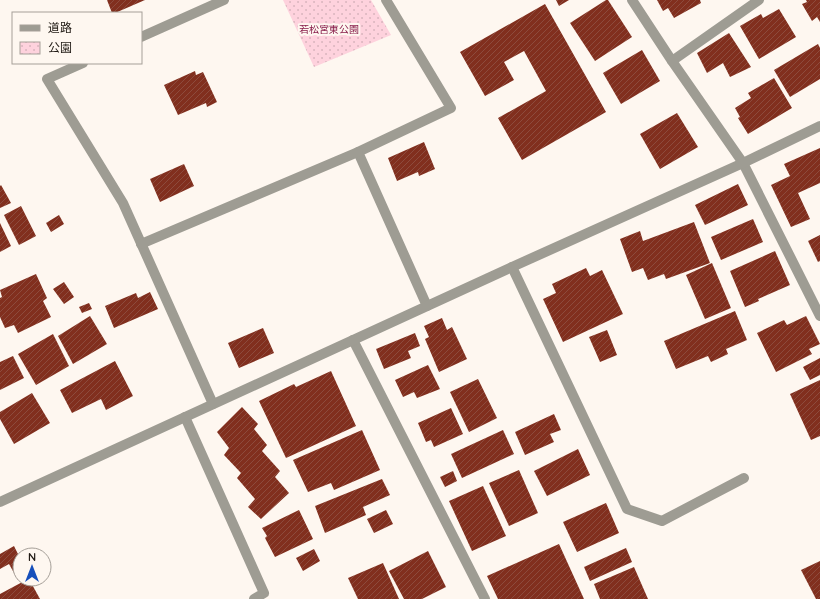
<svg xmlns="http://www.w3.org/2000/svg" width="820" height="599" font-family="Quicksand,'Noto Sans JP',sans-serif">
<defs>
<pattern id="park-dots" width="8" height="8" patternUnits="userSpaceOnUse"><rect width="8" height="8" fill="#fed2dd"/><path d="M2 2h.1M6 6h.1" fill="none" stroke="#d9b4bd" stroke-width="1.8" stroke-linecap="round"/></pattern>
<pattern id="building-hatch" width="6" height="6" patternUnits="userSpaceOnUse"><rect width="6" height="6" fill="#812f1e"/><path d="M-1 1l2-2M0 6l6-6M5 7l2-2" fill="none" stroke="#8d4b3d"/></pattern>
</defs>
<rect width="100%" height="100%" fill="#fef7f0"/>
<path fill="url(#park-dots)" d="M283,0H371L391,35L314,67Z"/>
<g fill="url(#building-hatch)">
<path d="M107,0H145L115,13H112Z"/>
<path d="M556,0H569L559,6Z"/>
<path d="M606,0H608L632,37L595,61L570,23Z"/>
<path d="M657,0H700L701,3L674,18L668,8L663,11Z"/>
<path d="M806,0H820V22L817,17L812,21L802,4L807,2Z"/>
<path d="M545,4L606,112L522,160L498,118L546,91L524,51L504,62L514,80L485,96L460,52Z"/>
<path d="M779,9L796,37L759,59L740,26L761,14L763,18Z"/>
<path d="M729,33L751,67L730,77L723,63L707,73L697,53Z"/>
<path d="M818,44L820,48V79L790,97L774,70Z"/>
<path d="M642,50L660,81L621,104L603,73Z"/>
<path d="M195,71L196,75L203,72L217,102L207,107L206,103L178,115L164,85Z"/>
<path d="M774,78L792,108L748,134L738,118L740,117L735,108L751,98L748,93Z"/>
<path d="M677,113L698,147L660,169L640,134Z"/>
<path d="M424,142L435,169L419,176L418,172L397,181L388,158Z"/>
<path d="M820,148V183L798,193L810,219L791,227L771,185L790,176L784,164Z"/>
<path d="M184,164L194,186L160,202L150,179Z"/>
<path d="M738,184L748,205L705,225L695,205Z"/>
<path d="M1,185L11,203L0,208V186Z"/>
<path d="M21,206L36,236L19,245L4,215Z"/>
<path d="M59,215L64,224L51,232L46,223Z"/>
<path d="M753,219L763,242L721,260L711,237Z"/>
<path d="M694,222L710,263L666,279L664,274L648,280L643,268L632,272L620,239L640,231L643,241Z"/>
<path d="M0,223L11,246L0,252Z"/>
<path d="M820,235V261L818,262L808,241Z"/>
<path d="M775,251L790,285L758,299L759,301L745,307L730,271Z"/>
<path d="M712,263L731,308L705,319L686,275Z"/>
<path d="M586,268L590,276L602,270L623,314L563,342L543,299L556,293L552,284Z"/>
<path d="M36,274L47,298L43,301L51,317L18,333L14,325L5,328L0,317V298L2,297L0,290Z"/>
<path d="M64,282L74,297L64,304L53,289Z"/>
<path d="M150,292L158,309L114,328L105,306L136,293L138,298Z"/>
<path d="M89,303L92,309L82,313L79,307Z"/>
<path d="M735,311L747,340L726,349L728,354L711,362L708,356L676,369L664,341Z"/>
<path d="M90,316L107,344L73,364L58,336Z"/>
<path d="M806,316L820,344L809,349L812,354L776,372L757,333L784,320L787,325Z"/>
<path d="M442,318L447,330L452,327L467,359L439,372L425,339L429,337L424,326Z"/>
<path d="M263,328L274,353L239,368L228,343Z"/>
<path d="M607,330L617,355L600,362L589,337Z"/>
<path d="M415,333L420,346L408,351L411,358L384,369L376,349Z"/>
<path d="M53,334L69,366L36,385L18,354Z"/>
<path d="M13,356L24,378L0,390V362Z"/>
<path d="M820,358V375L810,380L803,367Z"/>
<path d="M115,361L133,396L106,410L101,399L72,413L60,390Z"/>
<path d="M428,365L440,389L417,398L414,392L403,397L395,380Z"/>
<path d="M331,371L356,426L286,458L259,401L294,384L296,387Z"/>
<path d="M478,379L497,418L469,432L450,392Z"/>
<path d="M820,380V436L811,440L790,394Z"/>
<path d="M32,393L50,423L14,444L0,419V412Z"/>
<path d="M242,407L258,424L254,429L267,445L262,451L280,471L275,477L289,493L261,519L248,507L255,499L237,478L241,473L224,455L229,448L217,432Z"/>
<path d="M451,408L463,434L434,447L431,440L426,442L418,423Z"/>
<path d="M554,414L561,430L550,434L554,442L525,455L515,432Z"/>
<path d="M362,430L380,470L334,490L331,483L308,492L293,460Z"/>
<path d="M503,430L514,454L462,478L451,454Z"/>
<path d="M578,449L590,475L547,496L534,471Z"/>
<path d="M519,470L538,513L509,526L489,483Z"/>
<path d="M453,471L457,481L445,487L440,477Z"/>
<path d="M382,479L390,495L363,507L366,515L325,533L315,506Z"/>
<path d="M483,486L506,536L472,551L449,501Z"/>
<path d="M606,503L619,533L577,552L563,522Z"/>
<path d="M299,510L313,539L275,557L265,538L267,536L262,528Z"/>
<path d="M386,510L393,524L374,533L367,519Z"/>
<path d="M559,544L584,599H498L487,576Z"/>
<path d="M14,546L20,558V579L18,580L9,564L0,569V554Z"/>
<path d="M626,548L632,562L590,581L584,567Z"/>
<path d="M314,549L320,561L303,571L296,558Z"/>
<path d="M428,551L446,587L422,599H404L389,571Z"/>
<path d="M820,561V599H816L801,570Z"/>
<path d="M383,563L399,599H358L348,578Z"/>
<path d="M634,567L648,599H600L594,584Z"/>
<path d="M28,579H29L40,599H0V594Z"/>
</g>
<g fill="none" stroke-linecap="round" stroke-linejoin="round">
<g stroke="#9e9c93" stroke-width="10">
<path d="M386,0L451,108L358,152L427,306"/>
<path d="M632,0L672,61L743,163L820,316"/>
<path d="M141,37L224,0"/>
<path d="M672,61L759,0"/>
<path d="M83,63L47,79L123,203L213,404"/>
<path d="M141,244L358,152"/>
<path d="M512,267L627,509L662,521L744,478"/>
<path d="M353,340L485,599"/>
<path d="M185,417L264,593L254,599"/>
<path d="M0,502L512,267L743,163L820,126"/>
</g>
</g>
<g text-anchor="middle" stroke-width="4" stroke-linejoin="round" paint-order="stroke">
<g font-size="10" fill="#881c4a" stroke="#fef7f0">
<text x="329" y="33">若松宮東公園</text>
</g>
</g>
<rect x="12" y="12" width="130" height="52" fill="#fef7f0" stroke="#a59f98"/>
<rect x="20" y="25" width="20" height="6" fill="#9e9c93" stroke="#a59f98"/>
<text x="48" y="32" font-size="12" fill="#201a14">道路</text>
<rect x="20" y="42" width="20" height="12" fill="url(#park-dots)" stroke="#a59f98"/>
<text x="48" y="52" font-size="12" fill="#201a14">公園</text>
<g transform="translate(32 567)"><circle r="19" fill="#fef7f0" stroke="#a59f98"/>
<path d="M0-3L7 15L0 10L-7 15Z" fill="#164fbb"/>
<text y="-6" font-size="11" font-weight="bold" text-anchor="middle" fill="#201a14">N</text>
</g>
</svg>
